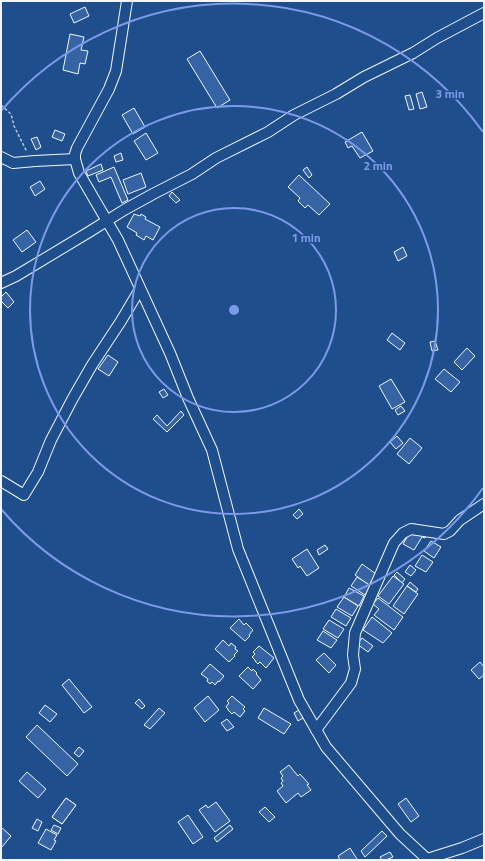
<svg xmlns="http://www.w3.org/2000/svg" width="485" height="861" font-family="'Titillium Web',sans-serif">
<rect width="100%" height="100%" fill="#1f4e8c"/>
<g fill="#3563a3" stroke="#f2f6ff">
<path d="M85,7L89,16L74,23L70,14Z"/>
<path d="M70,34L84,37L81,50L88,51L85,64L80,63L78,74L63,70Z"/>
<path d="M200,51L230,100L217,108L187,59Z"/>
<path d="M422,92L427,107L420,109L416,94Z"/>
<path d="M410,95L414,109L409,110L405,96Z"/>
<path d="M134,108L145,127L133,134L122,115Z"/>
<path d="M55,130L65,134L62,141L52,137Z"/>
<path d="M362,132L373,151L360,158L352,146L348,148L345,142Z"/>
<path d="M146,133L158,153L146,160L134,141Z"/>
<path d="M37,137L41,147L36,150L31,139Z"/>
<path d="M121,153L123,160L116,162L114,156Z"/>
<path d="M101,164L103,170L88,176L86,171Z"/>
<path d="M114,167L128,200L122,203L111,177L99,182L96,175Z"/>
<path d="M307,167L312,175L309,178L303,170Z"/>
<path d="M141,173L146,187L128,194L123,180Z"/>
<path d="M299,175L330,204L319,215L308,205L305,208L298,201L300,198L288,187Z"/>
<path d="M40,181L45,189L35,196L30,187Z"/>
<path d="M172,192L180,200L176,203L169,196Z"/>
<path d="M134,214L140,216L141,214L146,217L145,219L160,227L153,240L146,236L144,240L136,235L137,233L127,227Z"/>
<path d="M27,230L36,242L22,252L13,240Z"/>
<path d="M403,247L407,256L398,261L394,252Z"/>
<path d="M6,292L14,302L8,308L1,301V297Z"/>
<path d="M392,333L405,343L400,350L387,340Z"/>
<path d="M435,341L438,350L432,351L430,342Z"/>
<path d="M467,348L475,356L462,370L454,362Z"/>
<path d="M108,355L118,362L109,376L98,369Z"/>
<path d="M444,369L460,382L451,392L435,379Z"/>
<path d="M391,379L405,402L392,409L379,386Z"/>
<path d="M164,389L168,395L163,398L159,392Z"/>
<path d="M401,406L405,411L398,415L395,410Z"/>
<path d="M181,411L184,415L167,432L153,419L157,415L167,426Z"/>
<path d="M397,436L403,443L396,449L390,442Z"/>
<path d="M410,438L422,448L409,464L397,454Z"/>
<path d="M299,509L303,514L297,519L293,515Z"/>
<path d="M415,524L428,532L425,538L422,537L414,550L403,544Z"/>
<path d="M431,541L441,547L434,558L424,551Z"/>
<path d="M325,545L328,549L319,555L317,550Z"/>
<path d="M307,549L319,568L307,576L300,566L298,568L292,559Z"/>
<path d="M422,555L433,562L426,572L415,566Z"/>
<path d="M362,564L376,574L369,585L355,575Z"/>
<path d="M410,565L416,570L411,576L405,572Z"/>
<path d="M397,572L405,579L402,583L394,575Z"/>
<path d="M393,576L404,584L389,604L378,596Z"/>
<path d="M357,577L371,586L365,595L351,586Z"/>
<path d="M410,582L418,589L416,592L407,586Z"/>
<path d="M407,586L418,594L404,614L393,606Z"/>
<path d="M349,588L364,596L359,606L344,597Z"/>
<path d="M344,597L358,606L352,616L337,607Z"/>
<path d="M378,598L403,617L394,630L374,615L379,609L373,604Z"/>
<path d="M336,609L351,618L346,626L331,617Z"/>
<path d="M372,617L392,633L383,643L363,630Z"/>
<path d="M239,619L244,625L246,623L253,630L249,635L250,636L245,641L230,628Z"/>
<path d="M329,620L344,629L338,638L323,629Z"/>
<path d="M323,631L337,640L331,648L317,640Z"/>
<path d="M362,638L373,646L368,652L357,644Z"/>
<path d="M223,640L229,646L231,643L236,647L235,649L238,651L234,655L235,656L229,662L215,649Z"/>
<path d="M259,646L274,658L266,668L260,662L258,664L255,661V660L252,657L255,654L253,652Z"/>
<path d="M324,653L336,665L329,673L316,660Z"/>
<path d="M480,662L484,667V675L479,679L471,670Z"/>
<path d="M210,664L224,676L219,682L218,681L215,685L212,682L210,684L207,681L208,679L201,674Z"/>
<path d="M248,667L252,671L253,669L257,673L256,674L261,680L253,689L239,676Z"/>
<path d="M69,679L92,707L84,713L62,685Z"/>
<path d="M208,696L219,710L205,722L194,708Z"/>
<path d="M232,696L245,707L243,709L245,711L240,717L234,712L232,714L228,710V709L226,707L229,703L227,701Z"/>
<path d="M139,699L145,706L142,709L135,703Z"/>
<path d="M45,705L57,714L50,722L39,713Z"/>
<path d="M159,708L165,713L150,729L144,725Z"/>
<path d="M264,708L291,724L284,734L258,718Z"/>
<path d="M299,710L303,718L298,721L294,713Z"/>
<path d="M227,719L234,727L227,731L221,723Z"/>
<path d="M37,725L78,764L67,776L26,737Z"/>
<path d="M79,747L84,751L79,757L74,753Z"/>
<path d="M289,765L298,776L300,774L309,784L307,785L311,790L301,797L298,793L286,803L277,791L283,786L281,783L283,781L281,778L283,776L280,772Z"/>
<path d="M27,772L46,789L38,798L19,781Z"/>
<path d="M66,798L76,805L62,824L52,817Z"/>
<path d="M66,798L76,805L62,824L52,817Z"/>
<path d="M406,798L419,816L411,822L398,804Z"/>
<path d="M216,802L230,821L215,832L199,810L206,805L208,808Z"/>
<path d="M265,807L275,817L269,822L259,812Z"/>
<path d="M188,815L203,837L193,844L178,822Z"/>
<path d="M37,819L42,822L38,831L32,828Z"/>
<path d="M54,825L61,828L58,834L51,830Z"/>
<path d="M230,825L233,829L217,842L214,838Z"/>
<path d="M1,827L11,836L2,847L1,846Z"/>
<path d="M46,829L57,835L54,840L56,841L51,850L38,843Z"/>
<path d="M382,831L387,836L365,857L361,851Z"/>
<path d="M350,848L357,859L356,860H340L338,856Z"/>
<path d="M390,852L393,857L386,860H382L380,857Z"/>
</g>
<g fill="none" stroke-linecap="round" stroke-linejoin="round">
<g stroke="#f2f6ff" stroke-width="12">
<g id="minor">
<path d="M127,1L116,71L109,89L77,148L75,154V159L79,173L118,240L170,353L188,398L212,450L238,549L299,700L326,747L400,834L427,859"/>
<path d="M1,157L13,163L35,161L75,159"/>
<path d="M1,283L16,276L89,232L124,210L153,194L192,174L216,158L268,132L294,115L336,94L364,77L413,53L437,38L484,13"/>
<path d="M1,481L24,495L38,472L51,440L73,398L92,365L121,321L140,289"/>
<path d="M316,730L351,683L355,669L353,655L355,633L394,543L403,533L411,529L444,534L450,531L460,520L484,504"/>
<path d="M424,860L462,848L484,839"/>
</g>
</g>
<path stroke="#b3c4dc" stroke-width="1.5" stroke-dasharray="3 2" stroke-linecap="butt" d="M1,105L11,114L14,126L27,152"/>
<use href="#minor" stroke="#1f4e8c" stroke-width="10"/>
</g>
<g fill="none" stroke="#7d9aea" stroke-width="2">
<circle cx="234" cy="310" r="102"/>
<circle cx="234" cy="310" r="204"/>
<path d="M483 488A306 306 0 0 1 1 509M1 111A306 306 0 0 1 483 132"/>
</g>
<circle cx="234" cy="310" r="6" fill="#7d9aea" stroke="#1f4e8c" stroke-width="2"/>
<g font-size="12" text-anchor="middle" font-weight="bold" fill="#7d9aea" stroke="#1f4e8c" stroke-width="3" stroke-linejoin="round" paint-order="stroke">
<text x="450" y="98">3 min</text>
<text x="378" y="170">2 min</text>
<text x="306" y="242">1 min</text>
</g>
<rect width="485" height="861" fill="none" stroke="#f2f6ff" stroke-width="4"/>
</svg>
